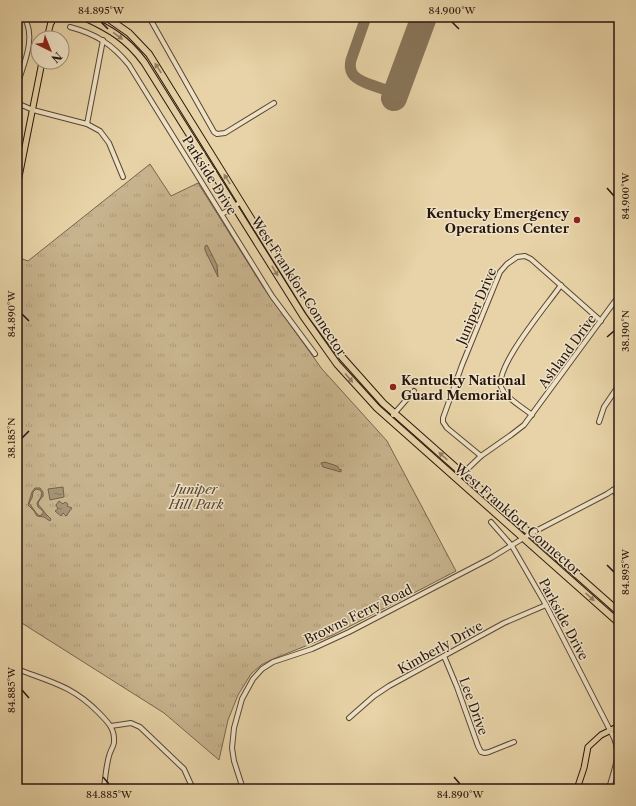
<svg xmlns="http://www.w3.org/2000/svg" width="636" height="806" font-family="'Libre Caslon Text',serif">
<defs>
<pattern id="park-tufts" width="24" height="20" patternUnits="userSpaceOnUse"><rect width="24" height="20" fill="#c7b38d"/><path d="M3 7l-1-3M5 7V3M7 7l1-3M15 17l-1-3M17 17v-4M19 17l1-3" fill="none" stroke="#ab9978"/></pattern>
<pattern id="water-ripples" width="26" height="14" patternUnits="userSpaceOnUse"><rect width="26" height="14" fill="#a69373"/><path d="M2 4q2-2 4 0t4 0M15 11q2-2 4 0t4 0" fill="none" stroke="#87775d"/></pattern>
</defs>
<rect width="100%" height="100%" fill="#e7d3a7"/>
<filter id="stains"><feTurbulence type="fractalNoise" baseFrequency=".005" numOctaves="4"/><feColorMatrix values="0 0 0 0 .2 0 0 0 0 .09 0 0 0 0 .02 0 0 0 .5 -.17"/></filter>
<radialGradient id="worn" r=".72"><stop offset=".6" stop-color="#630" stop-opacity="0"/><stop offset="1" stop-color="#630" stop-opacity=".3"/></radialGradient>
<path fill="url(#park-tufts)" stroke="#78654e" d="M150,164L171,196L198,183L263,287L322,369L387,441L456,571L333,635L273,659L261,665L251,674L238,695L228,720L219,760L164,713L17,620V257L28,261Z"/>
<g fill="url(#water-ripples)" stroke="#74614b" fill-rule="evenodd">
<path d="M207,245L217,265L218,277L205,250V246Z"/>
<path d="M325,462L337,466L340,470L341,469V472L323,467L321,463Z"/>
<path d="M63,487L64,497L50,500L48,489Z"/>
<path d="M35,488H40L43,492V496L39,501L38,504L46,514L51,519L50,521L44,517L37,516L34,511L28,505L32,492ZM36,489L40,490L42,493L41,497L37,503L38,507L43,511V514L40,516L37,514L29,503L32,498L33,492Z"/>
<path d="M59,501L63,504L65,502L68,504L67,506L72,508L66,516L63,513L61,516L55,511L58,509L56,505Z"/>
</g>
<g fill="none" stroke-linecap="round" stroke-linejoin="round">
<path stroke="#88755a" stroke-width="11" d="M366,17L351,60C350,64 350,69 352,73C357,83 385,89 396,93"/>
<path stroke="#88755a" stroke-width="26" d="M394,98L424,17"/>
<g stroke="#584634" stroke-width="6">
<g id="minor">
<path d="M149,17L214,132L217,134L225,133L274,103"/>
<path d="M70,27C96,34 112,44 129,65L272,296L315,354"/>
<path d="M17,86C23,65 37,38 24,17"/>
<path d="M17,103L33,110L87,124L100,131L109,143L123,177"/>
<path d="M87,124L103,40"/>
<path d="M222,214L241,202"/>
<path d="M393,415L414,391"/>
<path d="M532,415C524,408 507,399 502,389C491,370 549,303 561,285"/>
<path d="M599,422L604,407L619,385"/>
<path d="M481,456L447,428L443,422V418L462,365L500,272L507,264L517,257L525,256L531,259L601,321"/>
<path d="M457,479L481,456L511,435L524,425L615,301"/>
<path d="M613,490L619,497"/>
<path d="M491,522L512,546L546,605L614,738C622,756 613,771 609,789"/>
<path d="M444,656L457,687L478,746L481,752L485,753L489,752L514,742"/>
<path d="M17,669C51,682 73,686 99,713C108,722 115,729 114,742C114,746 110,751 109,756C106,767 105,778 104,789"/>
<path d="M349,718L374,696L389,686L504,623L546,605"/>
<path d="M111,726L131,723L140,727L184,769L193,789"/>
<path d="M243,789L234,761L232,748L234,728L242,699L253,679L262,669L273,662L312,649L349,632L491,558L530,534L607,494L619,486"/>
</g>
</g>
<g stroke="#28170e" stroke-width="7">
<g id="major">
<path d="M47,38L52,18"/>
<path d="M17,187L42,62"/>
<path d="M577,789L584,768L588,747L601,735L619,726"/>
</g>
</g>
<g stroke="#28170e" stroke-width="8">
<g id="highway">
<path d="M49,17L51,22"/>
<path d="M84,17C110,29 127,39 144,62L303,316L337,364L377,408L619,623"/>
<path d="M106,17L129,33L149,54L309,312L342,357L383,403L619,612"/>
</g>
</g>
<use href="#minor" stroke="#efe2c6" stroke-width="4"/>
<use href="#major" stroke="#e7d3a7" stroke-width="5"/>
<use href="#highway" stroke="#e7d3a7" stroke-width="6"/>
</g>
<defs><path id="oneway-solid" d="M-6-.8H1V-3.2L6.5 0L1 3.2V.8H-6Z"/></defs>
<g fill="#917e62">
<use href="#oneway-solid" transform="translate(118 36) rotate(36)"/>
<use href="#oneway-solid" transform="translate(158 68) rotate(-123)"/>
<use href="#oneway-solid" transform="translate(227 179) rotate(-122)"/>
<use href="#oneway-solid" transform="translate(275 271) rotate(58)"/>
<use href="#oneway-solid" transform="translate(349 378) rotate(49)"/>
<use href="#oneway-solid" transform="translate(443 456) rotate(-138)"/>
<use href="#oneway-solid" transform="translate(590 597) rotate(42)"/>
</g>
<path fill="none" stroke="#28170e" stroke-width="1.5" d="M101,22L108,29M452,22L459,29M607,188L614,196M22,314L29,321M607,337L614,331M22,438L29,431M607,565L614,572M22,690L29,698M103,777L109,784M454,777L460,784"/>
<g fill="#8f2418" stroke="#efe2c6" stroke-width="1.5">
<circle cx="577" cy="220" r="4"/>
<circle cx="393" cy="387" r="4"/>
</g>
<g text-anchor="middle" stroke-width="3" stroke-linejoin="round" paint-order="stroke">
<g font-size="13" fill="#28170e" stroke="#efe2c6">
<text transform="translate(210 175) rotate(58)" y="5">Parkside Drive</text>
<text transform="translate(299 286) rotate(57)" y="5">West Frankfort Connector</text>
<text transform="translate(476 306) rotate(-67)" y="5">Juniper Drive</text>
<text transform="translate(567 351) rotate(-54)" y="5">Ashland Drive</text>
<text transform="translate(518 519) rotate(41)" y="5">West Frankfort Connector</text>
<text transform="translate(358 614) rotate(-26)" y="5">Browns Ferry Road</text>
<text transform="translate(564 619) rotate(62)" y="5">Parkside Drive</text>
<text transform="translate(440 647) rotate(-29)" y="5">Kimberly Drive</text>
<text transform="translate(474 706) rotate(70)" y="5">Lee Drive</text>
</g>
<g font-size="13" font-weight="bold" fill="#28170e" stroke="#efe2c6" text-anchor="end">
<text x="569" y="218">Kentucky Emergency<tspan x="569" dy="15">Operations Center</tspan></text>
<text x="401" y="385" text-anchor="start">Kentucky National<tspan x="401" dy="15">Guard Memorial</tspan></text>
</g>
<g font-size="13" font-style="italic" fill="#584634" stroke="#efe2c6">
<text x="196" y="494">Juniper<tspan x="196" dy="15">Hill Park</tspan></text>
</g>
</g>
<rect width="636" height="806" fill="none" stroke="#e7d3a7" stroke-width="44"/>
<g transform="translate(50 50) rotate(137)"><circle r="19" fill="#efe2c6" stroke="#9f917c"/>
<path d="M0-3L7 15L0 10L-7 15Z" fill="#8f2418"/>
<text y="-6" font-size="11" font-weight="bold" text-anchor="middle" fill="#28170e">N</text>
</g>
<rect x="22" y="22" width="592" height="762" fill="none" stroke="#28170e" stroke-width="1.5"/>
<g font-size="10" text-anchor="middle" fill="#28170e">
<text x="101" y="14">84.895°W</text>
<text x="452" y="14">84.900°W</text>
<text transform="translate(625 196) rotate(-90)" y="4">84.900°W</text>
<text transform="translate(11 314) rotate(-90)" y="4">84.890°W</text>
<text transform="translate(625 331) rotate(-90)" y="4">38.190°N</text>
<text transform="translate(11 438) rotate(-90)" y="4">38.185°N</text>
<text transform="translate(625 572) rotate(-90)" y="4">84.895°W</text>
<text transform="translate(11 690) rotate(-90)" y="4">84.885°W</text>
<text x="109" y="798">84.885°W</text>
<text x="460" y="798">84.890°W</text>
</g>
<rect width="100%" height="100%" filter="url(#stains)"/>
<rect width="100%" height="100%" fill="url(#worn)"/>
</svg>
